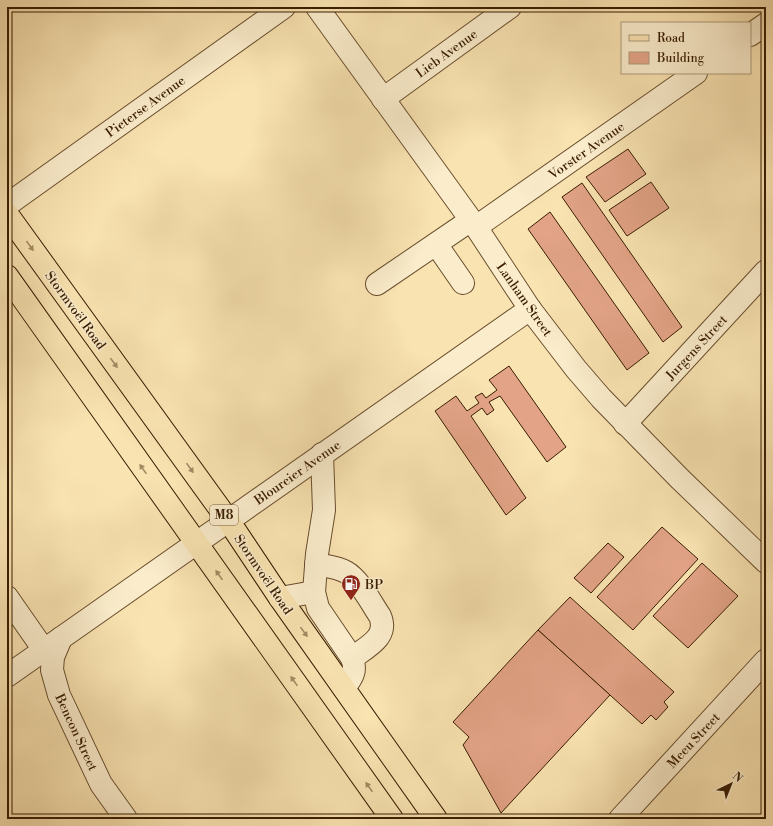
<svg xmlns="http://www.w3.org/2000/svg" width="773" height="826" font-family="'Libre Bodoni',serif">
<rect width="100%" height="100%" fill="#f9e3b1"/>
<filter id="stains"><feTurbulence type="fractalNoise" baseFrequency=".005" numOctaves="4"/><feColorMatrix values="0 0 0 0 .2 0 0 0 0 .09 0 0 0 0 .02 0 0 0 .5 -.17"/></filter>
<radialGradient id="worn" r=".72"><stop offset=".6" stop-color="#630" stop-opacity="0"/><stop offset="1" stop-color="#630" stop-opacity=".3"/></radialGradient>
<g fill="#e2a386" stroke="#391d02">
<path d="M628,149L646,174L605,202L586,177Z"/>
<path d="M651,182L669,208L627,236L609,210Z"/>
<path d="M582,183L682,327L663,342L562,197Z"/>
<path d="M550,212L649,353L627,370L528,229Z"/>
<path d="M509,366L566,447L547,462L500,396L489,402L494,410L487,415L482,408L471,416L526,498L506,515L435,411L456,396L467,411L479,403L475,397L482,393L486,398L497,390L489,380Z"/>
<path d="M662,527L698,559L633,630L597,597Z"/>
<path d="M608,543L624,557L591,593L574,578Z"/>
<path d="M702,563L738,596L688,648L653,616Z"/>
<path d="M570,597L674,692L664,702L668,707L656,720L651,715L642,724L538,630Z"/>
<path d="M538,630L610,695L501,813L463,745L469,737L453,722Z"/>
</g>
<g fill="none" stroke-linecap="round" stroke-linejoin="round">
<g stroke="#694e2e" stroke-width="24">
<g id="minor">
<path d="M317,7L476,227L530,309L576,369L601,398L679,478L766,562"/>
<path d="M750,35L766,24"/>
<path d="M383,99L510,7"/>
<path d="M7,205L284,7"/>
<path d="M476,227L696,73"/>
<path d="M436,244L463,283"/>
<path d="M377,284L471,220"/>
<path d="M625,424L766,271"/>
<path d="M322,454L324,510L317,554L314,592L318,608L352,658C357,671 352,678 344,688"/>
<path d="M316,564C325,566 337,567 346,572C360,580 371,603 380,616C389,637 367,647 352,658"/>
<path d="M7,597L44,650"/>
<path d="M280,598L314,592"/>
<path d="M61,638L53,657L52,670L59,695L101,784L126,819"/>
<path d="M7,676L530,309"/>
<path d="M620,819L766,660"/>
</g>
</g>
<g stroke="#391d02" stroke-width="24">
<g id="major">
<path d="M7,214L228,520L280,598L436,819"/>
<path d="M7,276L392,819"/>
</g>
</g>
<use href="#minor" stroke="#fbedcc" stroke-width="22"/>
<use href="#major" stroke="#f9e3b1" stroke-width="22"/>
</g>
<defs><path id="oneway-solid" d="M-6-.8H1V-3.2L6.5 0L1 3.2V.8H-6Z"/></defs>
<g fill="#a38a62">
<use href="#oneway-solid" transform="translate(30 246) rotate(54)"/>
<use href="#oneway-solid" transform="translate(114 363) rotate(54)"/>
<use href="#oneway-solid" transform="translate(190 468) rotate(54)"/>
<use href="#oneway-solid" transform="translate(143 469) rotate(-125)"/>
<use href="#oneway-solid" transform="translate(219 575) rotate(-125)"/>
<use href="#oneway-solid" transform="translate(304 632) rotate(54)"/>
<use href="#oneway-solid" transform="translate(294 681) rotate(-125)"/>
<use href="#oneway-solid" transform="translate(369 787) rotate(-125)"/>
</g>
<defs>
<g id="fuel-pin" transform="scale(1)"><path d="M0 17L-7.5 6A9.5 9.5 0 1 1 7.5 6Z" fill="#8f2418" stroke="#fbedcc"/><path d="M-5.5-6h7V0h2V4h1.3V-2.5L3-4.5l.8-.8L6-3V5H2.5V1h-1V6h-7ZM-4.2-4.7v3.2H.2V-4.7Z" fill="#fff"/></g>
</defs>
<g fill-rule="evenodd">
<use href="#fuel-pin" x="351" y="584"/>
</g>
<g text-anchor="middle" stroke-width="3" stroke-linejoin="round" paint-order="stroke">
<rect fill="#fbedcc" stroke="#735b3f" stroke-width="1" x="210" y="505" width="28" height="20" rx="3"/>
<g font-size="12" font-weight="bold" fill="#391d02">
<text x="224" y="519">M8</text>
</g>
<g font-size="13" fill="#391d02" stroke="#fbedcc">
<text transform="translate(446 53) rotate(-36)" y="5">Lieb Avenue</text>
<text transform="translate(145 106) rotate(-36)" y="5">Pieterse Avenue</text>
<text transform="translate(586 150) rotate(-35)" y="5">Vorster Avenue</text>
<text transform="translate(525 299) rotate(55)" y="5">Lanham Street</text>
<text transform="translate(76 310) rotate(54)" y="5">Stormvoël Road</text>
<text transform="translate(696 347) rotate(-47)" y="5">Jurgens Street</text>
<text transform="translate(297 472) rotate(-35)" y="5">Bloureier Avenue</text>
<text transform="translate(264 574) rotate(56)" y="5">Stormvoël Road</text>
<text transform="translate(77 732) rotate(65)" y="5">Bencon Street</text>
<text transform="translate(693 740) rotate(-47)" y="5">Meeu Street</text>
</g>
<g font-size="13" fill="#391d02" stroke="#fbedcc" text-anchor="start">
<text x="365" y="589">BP</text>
</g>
</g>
<rect width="773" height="826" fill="none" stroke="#f9e3b1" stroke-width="24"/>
<rect x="8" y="8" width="757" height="810" fill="none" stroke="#391d02" stroke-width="2"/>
<rect x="12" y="12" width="749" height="802" fill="none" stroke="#391d02"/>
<rect x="621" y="22" width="130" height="52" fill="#fbedcc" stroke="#ad9a7b"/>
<rect x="629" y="35" width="20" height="6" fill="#f9e3b1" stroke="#ad9a7b"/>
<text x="657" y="42" font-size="12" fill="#391d02">Road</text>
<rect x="629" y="52" width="20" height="12" fill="#e2a386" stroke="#ad9a7b"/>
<text x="657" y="62" font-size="12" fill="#391d02">Building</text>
<g transform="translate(731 784) rotate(43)" stroke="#fbedcc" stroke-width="3" paint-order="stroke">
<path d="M0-3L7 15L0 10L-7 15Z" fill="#391d02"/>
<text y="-6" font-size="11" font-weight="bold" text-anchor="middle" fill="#391d02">N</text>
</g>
<rect width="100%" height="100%" filter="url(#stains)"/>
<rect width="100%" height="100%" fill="url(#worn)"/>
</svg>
